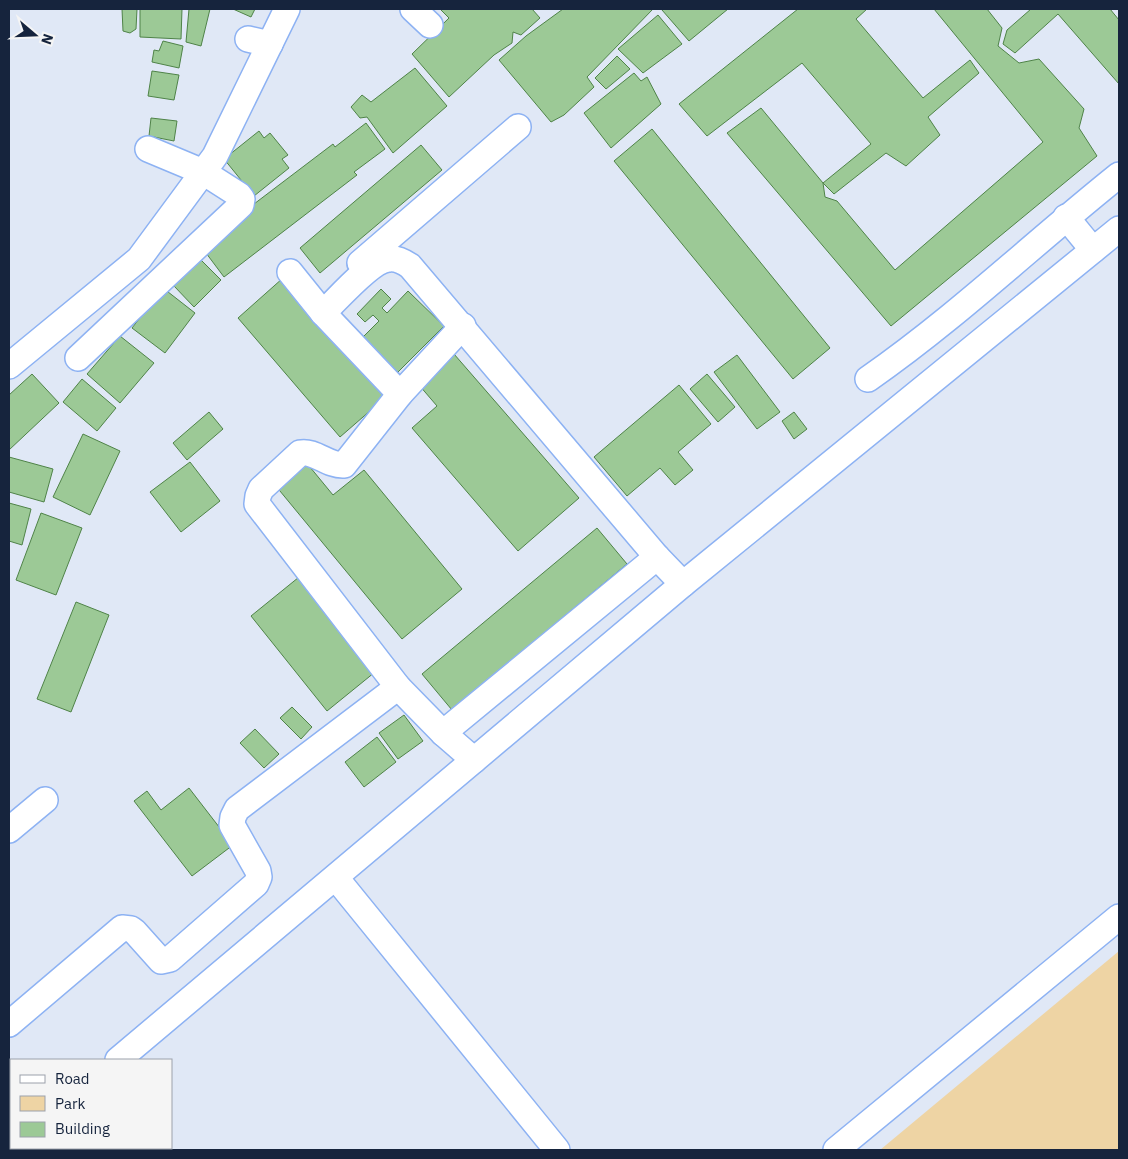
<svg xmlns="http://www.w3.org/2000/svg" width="1128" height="1159" font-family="'IBM Plex Sans',sans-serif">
<rect width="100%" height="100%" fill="#e0e8f6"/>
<path fill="#eed4a4" d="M1119,951V1150H880Z"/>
<g fill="#9cc996" stroke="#4f8348">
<path d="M122,9H137L136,29L130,33L123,31Z"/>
<path d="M140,9H182L181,39L140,37Z"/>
<path d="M189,9H210L201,46L186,42Z"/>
<path d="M233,9H255L251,17Z"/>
<path d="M440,9H532L540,18L521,35L513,32L512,43L494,55L449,97L412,54L449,18Z"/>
<path d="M563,9H653L587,77L594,87L564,115L551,122L499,60L526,36Z"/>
<path d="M664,9H728L689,41L662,10Z"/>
<path d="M798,9H867L856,19L923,98L970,60L979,73L928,117L940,135L906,166L886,153L834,194L823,183L871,144L802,63L707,136L679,104Z"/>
<path d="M934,9H987L1002,28L998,46L1019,63L1039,59L1084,109L1079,128L1097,156L891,326L727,133L761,108L823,183L825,197L837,201L895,270L1043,142Z"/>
<path d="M1031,9H1110L1119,20V84L1058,14L1015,53L1003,44L1007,30Z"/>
<path d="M658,15L682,44L643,73L618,49Z"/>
<path d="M163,41L183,46L179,68L152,62L154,50L159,51Z"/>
<path d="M617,56L630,69L606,89L595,78Z"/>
<path d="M415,68L447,106L393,153L367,117L360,118L351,107L362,95L371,102Z"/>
<path d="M152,71L179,75L174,100L148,96Z"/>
<path d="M634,73L641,81L647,77L661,104L611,148L584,113Z"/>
<path d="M151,118L177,121L174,141L149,136Z"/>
<path d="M366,123L385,149L354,172L357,175L224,277L200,245L333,144L335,147Z"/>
<path d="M652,129L830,348L793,379L614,161Z"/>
<path d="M259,131L264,138L270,133L288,155L282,159L289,168L254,196L224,159Z"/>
<path d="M421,145L442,170L320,273L300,248Z"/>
<path d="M200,259L221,280L194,307L174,286Z"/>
<path d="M283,278L386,397L340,437L238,318Z"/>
<path d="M163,288L195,313L165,353L132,328Z"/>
<path d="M381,289L391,299L382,308L387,313L408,291L444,326L398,372L363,337L379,321L373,315L365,322L357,314Z"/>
<path d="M120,336L154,363L120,403L87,374Z"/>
<path d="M454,354L579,498L518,551L412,428L437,406L419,385Z"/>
<path d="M737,355L780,412L757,429L714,372Z"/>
<path d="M32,374L59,403L9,450V395Z"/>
<path d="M707,374L735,407L718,422L690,389Z"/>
<path d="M82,379L116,408L97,431L63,402Z"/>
<path d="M679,385L711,424L678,452L693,470L675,485L660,468L627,496L594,457Z"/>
<path d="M209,412L223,429L187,460L173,443Z"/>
<path d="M794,412L807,429L794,439L782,421Z"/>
<path d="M83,434L120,451L90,515L53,497Z"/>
<path d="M9,457L53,469L44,502L9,492Z"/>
<path d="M305,461L333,495L364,470L462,589L402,639L275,485Z"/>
<path d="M190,462L220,501L181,532L150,492Z"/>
<path d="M9,503L31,509L22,545L9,541Z"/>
<path d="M41,513L82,528L56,595L16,580Z"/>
<path d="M597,528L627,564L452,710L422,674Z"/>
<path d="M304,573L380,668L327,711L251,616Z"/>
<path d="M76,602L109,615L71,712L37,699Z"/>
<path d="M292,707L312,727L301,739L280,718Z"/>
<path d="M404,715L423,741L398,759L379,733Z"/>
<path d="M255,729L279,754L264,768L240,743Z"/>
<path d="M377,737L396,762L364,787L345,762Z"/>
<path d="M189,788L233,845L192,876L134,801L147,791L161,810Z"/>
</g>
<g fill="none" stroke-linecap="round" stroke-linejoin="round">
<g stroke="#8db2f3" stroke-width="28">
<g id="minor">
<path d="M413,9L430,25"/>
<path d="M248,39L270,44"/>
<path d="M1066,217L1093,250"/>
<path d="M360,263L518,127"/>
<path d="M290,272L323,313L400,394"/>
<path d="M323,313C337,300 371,260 389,259C397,258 404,262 410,266L657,557L683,584"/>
<path d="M463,326L400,394L344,465C328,466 315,450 300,453L261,489L258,496L257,504L398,687L443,733L474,760"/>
<path d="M78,358L241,205L242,199L239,195L203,172L148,149"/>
<path d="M9,366L139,259L215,156L287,9"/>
<path d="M868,379C957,317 1035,242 1119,175"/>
<path d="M443,733L657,557"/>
<path d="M9,830L45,800"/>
<path d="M336,878L557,1150"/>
<path d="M9,1024L122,928L131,929L135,932L161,961L170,959L256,884L259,877L258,871L232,825L233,817L237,809L398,687"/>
<path d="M118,1060L683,584L1119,229"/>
<path d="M11,1150L14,1148"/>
<path d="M836,1150L1119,917"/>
</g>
</g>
<use href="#minor" stroke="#fff" stroke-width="25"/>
</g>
<rect width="1128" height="1159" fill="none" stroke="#16243d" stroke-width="20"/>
<rect x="10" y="1059" width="162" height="90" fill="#f5f5f5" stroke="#9ca1ab"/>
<rect x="20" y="1075" width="25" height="8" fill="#ffffff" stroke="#9ca1ab"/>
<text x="55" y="1084" font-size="15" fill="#16243d">Road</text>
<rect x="20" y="1096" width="25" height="15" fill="#eed4a4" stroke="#9ca1ab"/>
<text x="55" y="1109" font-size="15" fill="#16243d">Park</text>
<rect x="20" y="1122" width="25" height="15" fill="#9cc996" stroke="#9ca1ab"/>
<text x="55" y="1134" font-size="15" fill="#16243d">Building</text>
<g transform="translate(35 35) rotate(109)" stroke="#f5f5f5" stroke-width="4" paint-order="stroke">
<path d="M0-4L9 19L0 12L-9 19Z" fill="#16243d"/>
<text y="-8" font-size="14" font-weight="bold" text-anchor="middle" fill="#16243d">N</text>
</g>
</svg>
